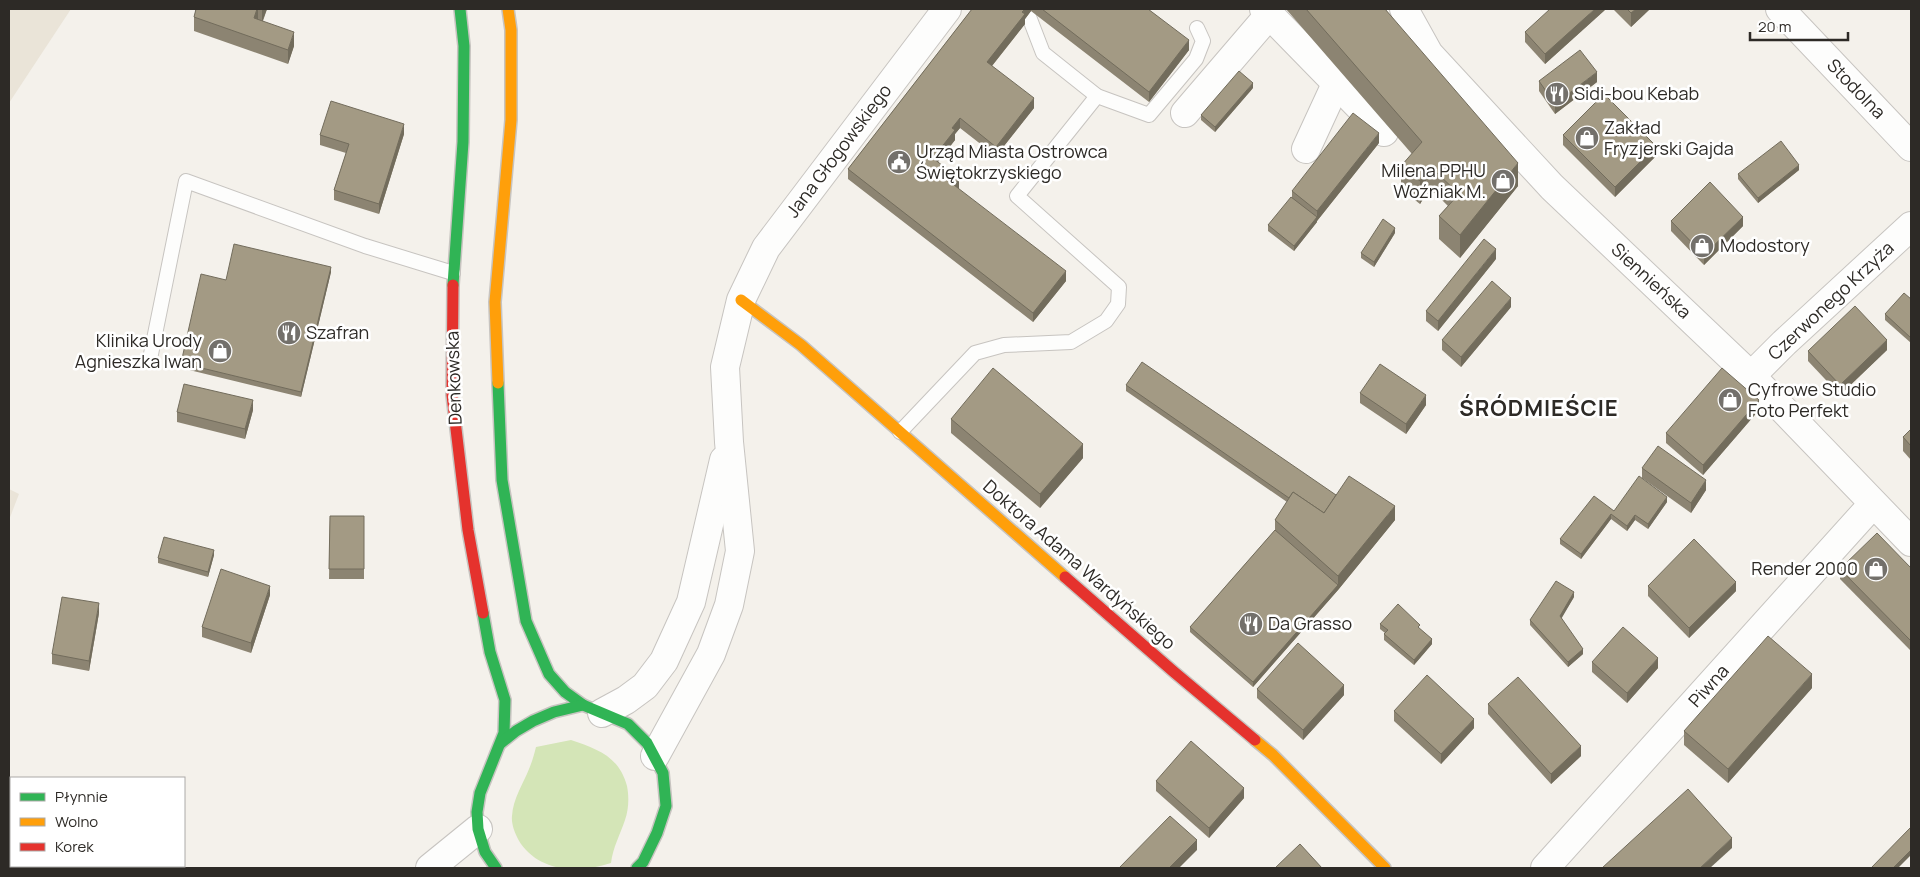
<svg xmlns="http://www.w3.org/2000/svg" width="1920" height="877" font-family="Manrope,sans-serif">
<rect width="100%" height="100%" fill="#f4f1eb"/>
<g fill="#eae4d8">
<path d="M9,9H71L9,103Z"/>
<path d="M9,489L19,494L9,520Z"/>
</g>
<path fill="#d4e5b7" d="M571,740C597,749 619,756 627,786C629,796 629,809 625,820C620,835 613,847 611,863C580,873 542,873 521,844C516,836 511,825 512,816C513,799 523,784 529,769C532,762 534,755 536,747Z"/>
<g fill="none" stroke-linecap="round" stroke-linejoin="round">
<g stroke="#c7c4c0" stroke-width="16">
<g id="lane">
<path d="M1028,14L1043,53L1097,96"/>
<path d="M150,359L186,181L365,246L453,273"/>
<path d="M900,432L975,353L1004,345L1071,342L1106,321L1118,304L1119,287L1017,196L1097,96L1149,115L1196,59L1203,41L1197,28"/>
</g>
</g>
<g stroke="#c7c4c0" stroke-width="30">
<g id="street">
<path d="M1264,9L1384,132"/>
<path d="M1404,9L1429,54L1552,187L1751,376L1911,542"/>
<path d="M1780,9L1911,147"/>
<path d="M1185,113L1269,15"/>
<path d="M1306,149L1336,84"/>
<path d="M1751,376L1784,343L1911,226"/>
<path d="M602,713L626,700L645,686L664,661L691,602L724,460"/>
<path d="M655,756L711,654L729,605L740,551L729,442L725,367L741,300L766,248L947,9"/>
<path d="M430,868L478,829"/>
<path d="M1545,868L1873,504"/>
</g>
</g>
<g stroke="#c7c4c0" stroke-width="14">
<g id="fast">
<path d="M453,285L463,142L464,46L460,9"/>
<path d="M498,383L502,480L526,621L549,674L565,692L583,705"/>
<path d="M483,613L490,652L505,700L504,733L480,793L477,812L478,829L485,852L496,868"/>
<path d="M501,743L516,731L533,721L554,712L583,705L628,724L647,743L663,773L666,806L657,833L643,862L637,868"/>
</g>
</g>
<g stroke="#c7c4c0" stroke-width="14">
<g id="slow">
<path d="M741,300L801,345L1065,577"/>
<path d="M498,383L495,302L511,120V30L508,9"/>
<path d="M1255,740L1273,755L1385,868"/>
</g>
</g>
<g stroke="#c7c4c0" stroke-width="14">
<g id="jam">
<path d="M453,285L452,395L468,530L483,613"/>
<path d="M1065,577L1174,672L1255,740"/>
</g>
</g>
<use href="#lane" stroke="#fdfdfc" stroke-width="14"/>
<use href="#street" stroke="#fdfdfc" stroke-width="28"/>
<use href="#fast" stroke="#30b455" stroke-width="11"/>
<use href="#slow" stroke="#ff9f0a" stroke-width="11"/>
<use href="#jam" stroke="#e5322d" stroke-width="11"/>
</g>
<g fill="#8c8472">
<path d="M196,9H267L263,21L294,46L288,64L194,31V17Z"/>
<path d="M972,9H1148L1189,50L1149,102L1031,11L1025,19V24L992,66L1034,108L996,156L960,128L955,134V140L938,162L959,189L1066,281L1033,322L848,179V169Z"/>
<path d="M1286,9H1385L1518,186L1460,258L1439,239V216L1448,206L1435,193L1426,194L1420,204L1401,189V166L1412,154Z"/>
<path d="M1606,9L1545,64L1525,42V32Z"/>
<path d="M1613,9H1650L1631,27Z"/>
<path d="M1539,81L1597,82L1555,114L1539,91Z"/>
<path d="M1253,88L1215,132L1201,120V115Z"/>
<path d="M404,134L379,214L334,200V190L346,153L320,145V135Z"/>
<path d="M1563,135L1656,156L1615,197L1563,145Z"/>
<path d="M1379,143L1317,221V220V222L1294,251L1268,231V225L1292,198V191Z"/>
<path d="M1799,170L1758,203L1738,179V174Z"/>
<path d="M1671,221L1743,226L1704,265L1671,231Z"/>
<path d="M1395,233L1374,267L1361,258V253Z"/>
<path d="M1496,259L1438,331L1426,321V311Z"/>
<path d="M331,272L301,397L181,368V363L226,280Z"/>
<path d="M1911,299V343L1885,320V314Z"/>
<path d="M1511,307L1461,367L1442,350V340Z"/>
<path d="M1887,350L1840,395L1808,361V351Z"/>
<path d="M1126,385L1336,495L1395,520L1338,590L1253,687L1190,632V627L1275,530V520L1287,502L1126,391Z"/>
<path d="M1360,393L1426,405L1406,434L1360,403Z"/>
<path d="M253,410L245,439L177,422V412Z"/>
<path d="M1759,410L1703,475L1666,443V433Z"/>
<path d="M951,419L1083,458L1040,508L951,433Z"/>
<path d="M1911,429V460L1903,451V437Z"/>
<path d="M1642,468L1706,490L1691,513L1642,478Z"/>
<path d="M1667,502L1648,529L1635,520L1627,531L1611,519L1581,559L1560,544V539L1614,511Z"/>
<path d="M330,516H364V579H329Z"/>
<path d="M214,555L208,577L158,563V558Z"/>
<path d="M1911,568V651L1840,579V569Z"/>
<path d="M1648,586L1736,591L1689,638L1648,596Z"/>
<path d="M270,595L251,653L202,637V627Z"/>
<path d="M1574,597L1561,618L1583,654L1568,667L1530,625V620Z"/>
<path d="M99,613L89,671L52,664V654Z"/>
<path d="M1380,624L1420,629L1432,644L1414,665L1384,640V634L1385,633L1380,629Z"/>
<path d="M1592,662L1658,668L1627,703L1592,672Z"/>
<path d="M1812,688L1728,783L1684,745V731Z"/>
<path d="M1257,689L1344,695L1303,740L1257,698Z"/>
<path d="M1488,704L1581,756L1551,784L1488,714Z"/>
<path d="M1394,711L1474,728L1441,764L1394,721Z"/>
<path d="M1156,781L1244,798L1209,838L1156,791Z"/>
</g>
<g fill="#726c5c">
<path d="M257,9H258V21L254,18Z"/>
<path d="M262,9H267L262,22Z"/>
<path d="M1025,9H1031V11L1025,19V24L987,72V62Z"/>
<path d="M1595,9H1606L1545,64V54Z"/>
<path d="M1636,9H1650L1631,27V13Z"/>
<path d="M294,32V46L288,64V50Z"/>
<path d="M1189,40V50L1149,102V92Z"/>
<path d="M1597,72V82L1555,114V104Z"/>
<path d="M1253,83V88L1215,132V127Z"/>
<path d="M1034,98V108L996,156V147Z"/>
<path d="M960,118V128L955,134V140L933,168V158L952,128Z"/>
<path d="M404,124V134L379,214V204Z"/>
<path d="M1379,133V143L1317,221V211Z"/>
<path d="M1656,146V156L1615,197V187Z"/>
<path d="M1518,163V186L1460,258V235Z"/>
<path d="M1799,165V170L1758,203V198Z"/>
<path d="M1426,171V194L1420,204V181Z"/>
<path d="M959,179V188L954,195V185Z"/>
<path d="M1317,217V222L1294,251V246Z"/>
<path d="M1743,217V226L1704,265V255Z"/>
<path d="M1395,228V233L1374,267V262Z"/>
<path d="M1496,249V259L1438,331V321Z"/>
<path d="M331,267V272L301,397V392Z"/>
<path d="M1066,271V281L1033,322V313Z"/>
<path d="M1511,298V307L1461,367V357Z"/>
<path d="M1887,340V350L1840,395V385Z"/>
<path d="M1426,395V405L1406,434V424Z"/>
<path d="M253,400V410L245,439V429Z"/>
<path d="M1759,400V410L1703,475V465Z"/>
<path d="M1083,444V458L1040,508V494Z"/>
<path d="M1706,480V490L1691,513V503Z"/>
<path d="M1667,497V502L1648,529V524Z"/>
<path d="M1395,506V520L1338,590L1253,687V682L1338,585V576Z"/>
<path d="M1611,514V519L1581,559V554Z"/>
<path d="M1635,515V520L1627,531V526Z"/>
<path d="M214,550V555L208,577V572Z"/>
<path d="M1736,582V591L1689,638V628Z"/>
<path d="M270,586V595L251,653V643Z"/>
<path d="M1574,592V597L1560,621V616Z"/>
<path d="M99,603V613L89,671V661Z"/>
<path d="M1432,639V644L1414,665V660Z"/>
<path d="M1583,649V654L1568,667V662Z"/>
<path d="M1658,658V668L1627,703V693Z"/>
<path d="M1812,674V688L1728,783V769Z"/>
<path d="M1344,685V695L1303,740V730Z"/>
<path d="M1474,719V728L1441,764V754Z"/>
<path d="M1581,746V756L1551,784V774Z"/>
<path d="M1244,788V798L1209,838V828Z"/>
<path d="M1732,838V848L1710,868H1700Z"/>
<path d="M1197,840V850L1179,868H1169Z"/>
<path d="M1911,850V855L1898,868H1893Z"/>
</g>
<g fill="#a39a84" stroke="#726c5c">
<path d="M196,9H257L254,18L294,32L288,50L194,17Z"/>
<path d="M972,9H1025L1022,12L1025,14L987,62L1034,98L996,147L960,118L952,128L955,130L933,158L959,179L954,185L1066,271L1033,313L848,169Z"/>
<path d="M1042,9H1148L1189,40L1149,92Z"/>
<path d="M1306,9H1385L1518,163L1460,235L1439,216L1459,194L1435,171H1426L1420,181L1401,166L1422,142Z"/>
<path d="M1550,9H1595L1545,54L1525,32Z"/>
<path d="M1627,9H1636L1631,13Z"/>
<path d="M1580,50L1597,72L1555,104L1539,81Z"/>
<path d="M1239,71L1253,83L1215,127L1201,115Z"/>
<path d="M1604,94L1656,146L1615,187L1563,135Z"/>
<path d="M331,101L404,124L379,204L334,190L349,144L320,135Z"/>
<path d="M1353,113L1379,133L1317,211L1292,191Z"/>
<path d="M1781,141L1799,165L1758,198L1738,174Z"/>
<path d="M1710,182L1743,217L1704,255L1671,221Z"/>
<path d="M1291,197L1317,217L1294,246L1268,225Z"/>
<path d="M1383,219L1395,228L1374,262L1361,253Z"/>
<path d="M1484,239L1496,249L1438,321L1426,311Z"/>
<path d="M234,244L331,267L301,392L181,363L201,274L226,280Z"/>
<path d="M1492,281L1511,298L1461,357L1442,340Z"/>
<path d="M1904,293L1911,299V338L1885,314Z"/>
<path d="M1855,306L1887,340L1840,385L1808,351Z"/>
<path d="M1142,362L1336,495L1324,513L1293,492L1289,498L1126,385Z"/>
<path d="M1380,364L1426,395L1406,424L1360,393Z"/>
<path d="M993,368L1083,444L1040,494L951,419Z"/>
<path d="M1722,368L1759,400L1703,465L1666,433Z"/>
<path d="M184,384L253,400L245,429L177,412Z"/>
<path d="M1911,429V446L1903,437Z"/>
<path d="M1658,446L1706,480L1691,503L1642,468Z"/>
<path d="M1349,476L1395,506L1338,576L1275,520L1293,492L1324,513Z"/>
<path d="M1639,476L1667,497L1648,524L1635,515L1627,526L1611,514L1581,554L1560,539L1594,496L1614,511Z"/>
<path d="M330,516H364V569H329Z"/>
<path d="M1275,530L1338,585L1253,682L1190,627Z"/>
<path d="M1877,533L1911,568V641L1840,569Z"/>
<path d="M164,537L214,550L208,572L158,558Z"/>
<path d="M1694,539L1736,582L1689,628L1648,586Z"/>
<path d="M221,569L270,586L251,643L202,627Z"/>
<path d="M1556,581L1574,592L1560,616L1583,649L1568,662L1530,620Z"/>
<path d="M62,597L99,603L89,661L52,654Z"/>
<path d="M1398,604L1420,625L1418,627L1432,639L1414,660L1384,634L1388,630L1380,624Z"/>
<path d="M1623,627L1658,658L1627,693L1592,662Z"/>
<path d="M1768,636L1812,674L1728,769L1684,731Z"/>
<path d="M1298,643L1344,685L1303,730L1257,689Z"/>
<path d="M1427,675L1474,719L1441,754L1394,711Z"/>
<path d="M1518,677L1581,746L1551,774L1488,704Z"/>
<path d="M1191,741L1244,788L1209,828L1156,781Z"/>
<path d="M1688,789L1732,838L1700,868H1602Z"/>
<path d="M1170,816L1197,840L1169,868H1119Z"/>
<path d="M1911,827V850L1893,868H1871Z"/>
<path d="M1300,844L1322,868H1275Z"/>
</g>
<defs>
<g id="restaurant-disc" transform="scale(1.25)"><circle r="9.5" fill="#73706b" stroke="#fff"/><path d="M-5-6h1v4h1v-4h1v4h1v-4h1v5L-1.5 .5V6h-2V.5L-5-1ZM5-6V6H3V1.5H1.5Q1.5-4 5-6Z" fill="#fff"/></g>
<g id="shop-disc" transform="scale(1.25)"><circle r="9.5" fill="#73706b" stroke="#fff"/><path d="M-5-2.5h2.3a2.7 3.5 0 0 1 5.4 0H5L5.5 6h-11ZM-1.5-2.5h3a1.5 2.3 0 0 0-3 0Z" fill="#fff"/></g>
<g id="civic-disc" transform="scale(1.25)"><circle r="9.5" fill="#73706b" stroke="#fff"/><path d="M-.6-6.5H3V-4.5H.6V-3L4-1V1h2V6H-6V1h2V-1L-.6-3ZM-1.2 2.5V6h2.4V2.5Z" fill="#fff"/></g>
</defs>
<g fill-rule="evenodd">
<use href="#restaurant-disc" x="1557" y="94"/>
<use href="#shop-disc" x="1587" y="138"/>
<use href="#civic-disc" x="899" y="162"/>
<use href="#shop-disc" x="1503" y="181"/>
<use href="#shop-disc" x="1702" y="246"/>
<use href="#restaurant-disc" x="289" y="333"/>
<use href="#shop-disc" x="220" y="351"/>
<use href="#shop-disc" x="1730" y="400"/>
<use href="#shop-disc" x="1876" y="569"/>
<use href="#restaurant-disc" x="1251" y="624"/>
</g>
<g text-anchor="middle" stroke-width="5" stroke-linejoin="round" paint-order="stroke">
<g font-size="18" fill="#2d2a26" stroke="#fff">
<text transform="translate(1856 89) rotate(46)" y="6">Stodolna</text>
<text transform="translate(839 151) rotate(-53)" y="6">Jana Głogowskiego</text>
<text transform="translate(1651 281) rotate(43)" y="6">Siennieńska</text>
<text transform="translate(1831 301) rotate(-43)" y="6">Czerwonego Krzyża</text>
<text transform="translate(454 378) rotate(-92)" y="6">Denkowska</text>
<text transform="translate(1079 565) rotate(41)" y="6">Doktora Adama Wardyńskiego</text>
<text transform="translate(1709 686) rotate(-48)" y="6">Piwna</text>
</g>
<g font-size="18" fill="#2d2a26" stroke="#fff" text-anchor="start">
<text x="1574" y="100">Sidi-bou Kebab</text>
<text x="1604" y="134">Zakład<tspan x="1604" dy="21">Fryzjerski Gajda</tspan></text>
<text x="916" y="158">Urząd Miasta Ostrowca<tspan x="916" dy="21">Świętokrzyskiego</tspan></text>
<text x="1486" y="177" text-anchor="end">Milena PPHU<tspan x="1486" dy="21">Woźniak M.</tspan></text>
<text x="1720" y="252">Modostory</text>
<text x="306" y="339">Szafran</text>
<text x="202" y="347" text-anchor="end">Klinika Urody<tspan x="202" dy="21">Agnieszka Iwan</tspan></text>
<text x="1748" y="396">Cyfrowe Studio<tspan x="1748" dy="21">Foto Perfekt</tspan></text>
<text x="1858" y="575" text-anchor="end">Render 2000</text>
<text x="1268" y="630">Da Grasso</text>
</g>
<g font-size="22" font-weight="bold" letter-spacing="1" fill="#2d2a26" stroke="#fff">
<text x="1539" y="416">ŚRÓDMIEŚCIE</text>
</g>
</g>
<rect width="1920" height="877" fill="none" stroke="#2d2a26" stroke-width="20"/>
<rect x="10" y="777" width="175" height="90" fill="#ffffff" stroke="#abaaa8"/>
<rect x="20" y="793" width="25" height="8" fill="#30b455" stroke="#abaaa8"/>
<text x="55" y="802" font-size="15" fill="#2d2a26">Płynnie</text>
<rect x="20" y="818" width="25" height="8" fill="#ff9f0a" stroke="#abaaa8"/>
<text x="55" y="827" font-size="15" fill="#2d2a26">Wolno</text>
<rect x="20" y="843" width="25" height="8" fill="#e5322d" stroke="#abaaa8"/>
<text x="55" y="852" font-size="15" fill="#2d2a26">Korek</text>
<path d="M1750 32v8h98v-8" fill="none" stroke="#2d2a26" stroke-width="2.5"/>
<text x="1758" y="32" font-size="15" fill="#2d2a26" stroke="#ffffff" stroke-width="4" paint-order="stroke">20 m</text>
</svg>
